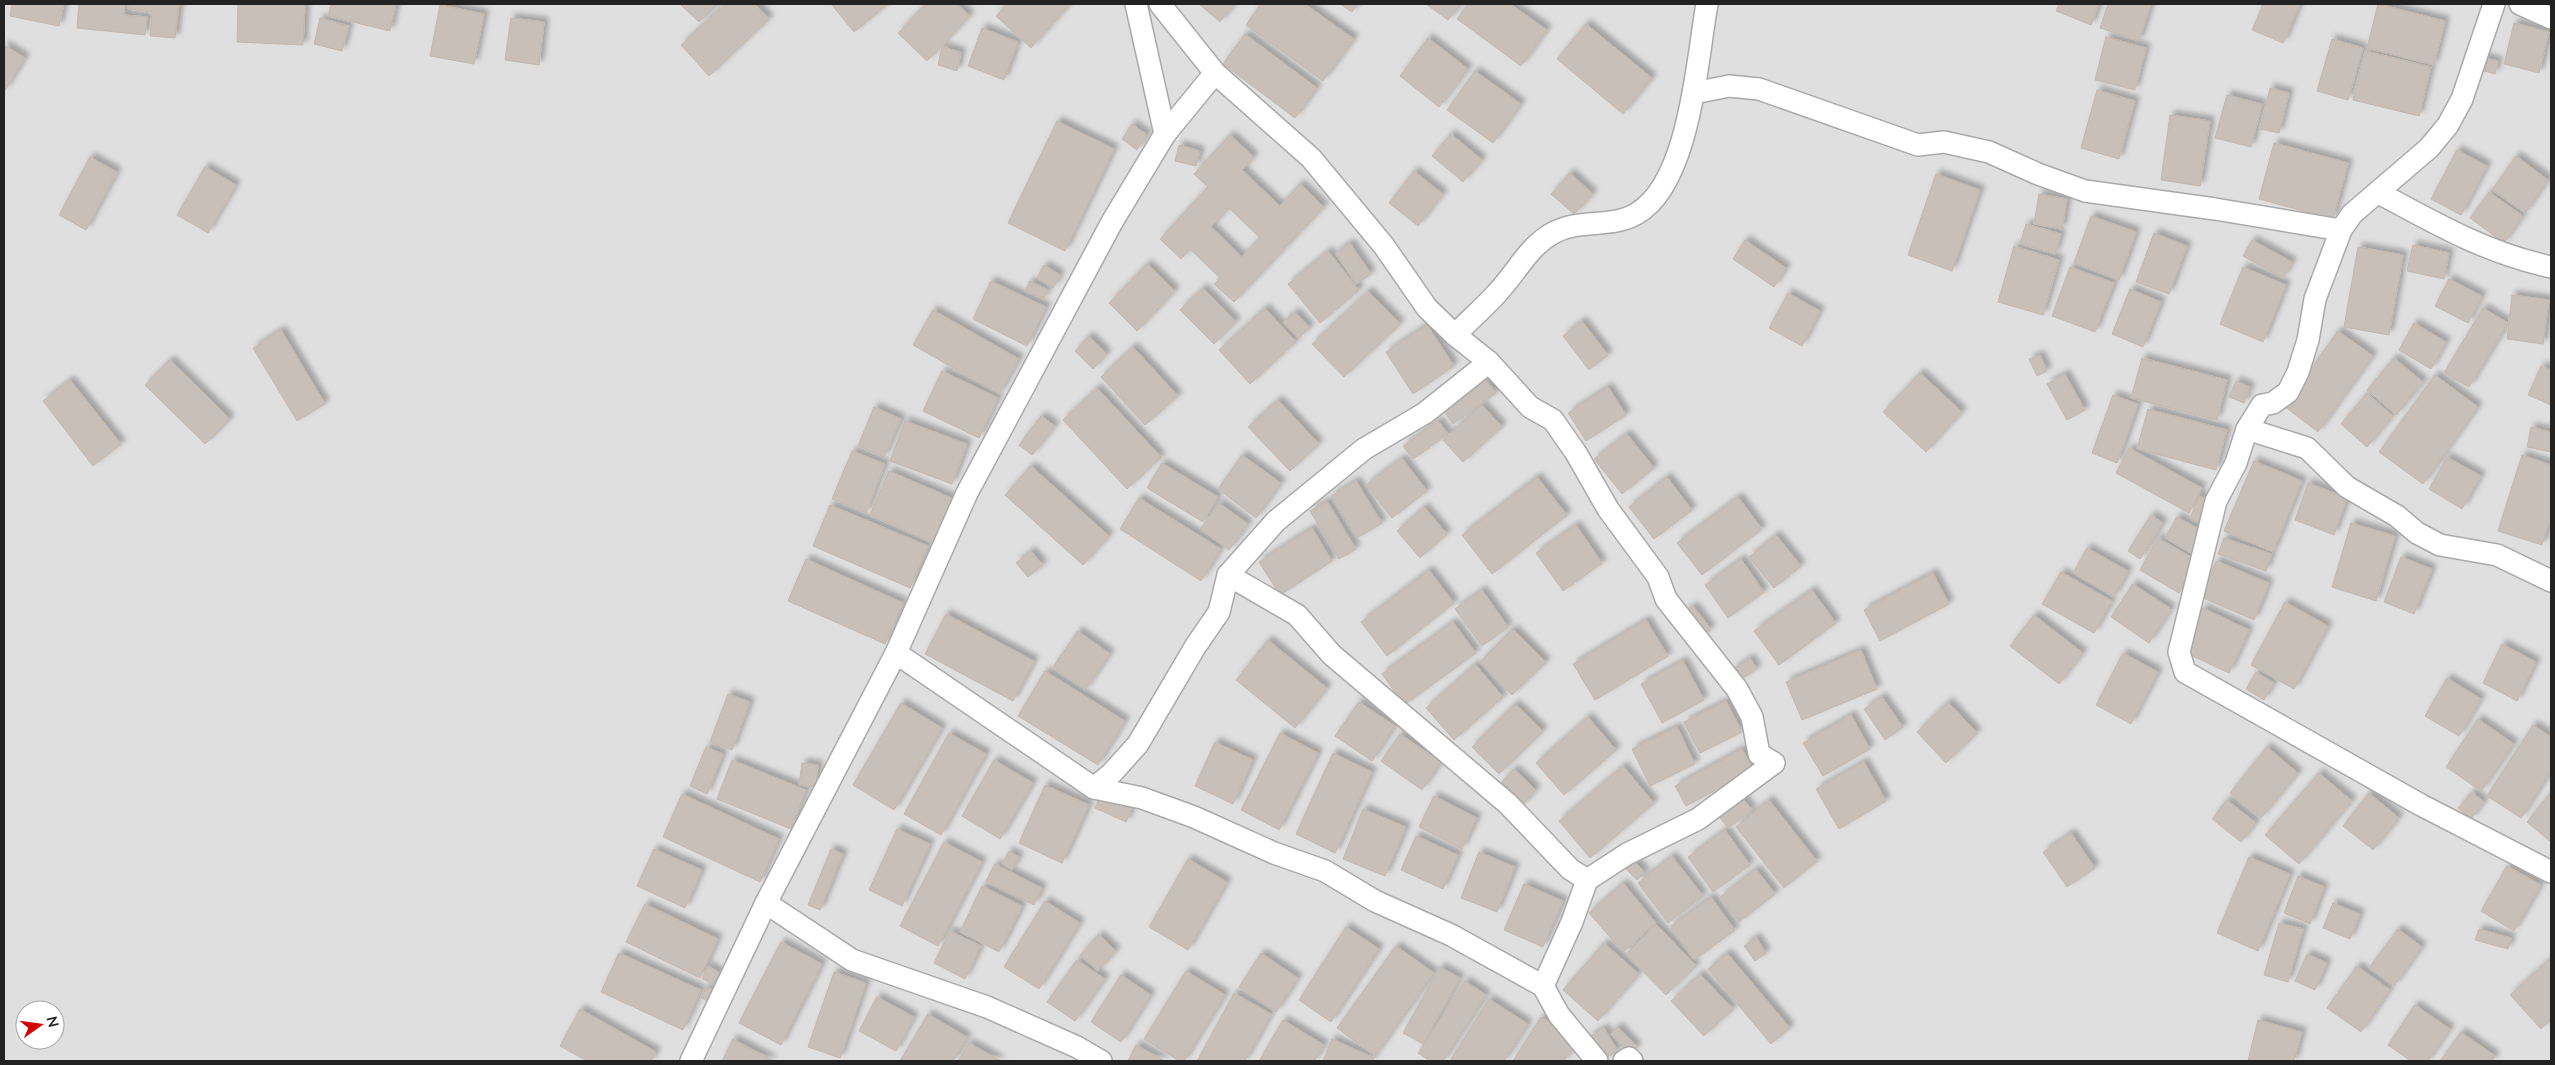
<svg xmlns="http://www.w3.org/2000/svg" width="2555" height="1065" font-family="Lato,sans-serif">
<defs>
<filter id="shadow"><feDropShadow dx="4.5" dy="-4.5" stdDeviation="2.5" flood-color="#0004"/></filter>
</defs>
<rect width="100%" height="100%" fill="#f2efe9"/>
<path fill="#e0dfdf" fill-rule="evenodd" d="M4,4H2551V1061H4ZM25,1010H55V1040H25Z"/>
<g fill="#c7bfb8" stroke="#c4b6ab" fill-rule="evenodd" filter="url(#shadow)">
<path d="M12,4H64L59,26L10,16Z"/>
<path d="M79,4H125L124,15L147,17L145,35L77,28Z"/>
<path d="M128,4H179L175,38L150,36L152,12L128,9Z"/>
<path d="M238,4L305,5L303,45L237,42Z"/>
<path d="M331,4H396L390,31L328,16Z"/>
<path d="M680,4H717L699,22Z"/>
<path d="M725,4H755L769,19L709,76L681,45Z"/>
<path d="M831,4H888L854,32Z"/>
<path d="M926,4H957L970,16L927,61L898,33Z"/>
<path d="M1007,4H1070L1031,48L996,16Z"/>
<path d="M1199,4H1235L1220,22Z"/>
<path d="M1261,4H1305L1354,39L1323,81L1246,25Z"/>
<path d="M1340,4H1357L1352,12Z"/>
<path d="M1426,4H1460L1448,20Z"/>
<path d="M1468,4H1510L1547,30L1521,66L1457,19Z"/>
<path d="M2059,4H2099L2091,25L2056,11Z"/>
<path d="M2108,4H2151L2139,41L2100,28Z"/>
<path d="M2263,4H2300L2283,43L2252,30Z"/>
<path d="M2378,4L2445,21L2434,65L2367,48Z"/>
<path d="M440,5L484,14L474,64L430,56Z"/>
<path d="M320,18L349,26L342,51L314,44Z"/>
<path d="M511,18L544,22L539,65L505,60Z"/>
<path d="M2514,23L2549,32L2539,73L2504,64Z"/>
<path d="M1586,24L1652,78L1623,114L1557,59Z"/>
<path d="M982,28L1018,42L1004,80L968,66Z"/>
<path d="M1245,34L1317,88L1295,118L1223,64Z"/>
<path d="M2106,37L2146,48L2135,90L2095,80Z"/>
<path d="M1428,38L1468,69L1439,107L1400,76Z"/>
<path d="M2332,39L2363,48L2348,100L2317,91Z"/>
<path d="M4,45L25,58L4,92Z"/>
<path d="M942,47L961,52L957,71L938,65Z"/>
<path d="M2365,51L2431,67L2419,116L2353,100Z"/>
<path d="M2480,57L2498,61L2495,74L2477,69Z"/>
<path d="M1475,71L1521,104L1493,143L1447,110Z"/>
<path d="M2270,88L2289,93L2279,133L2260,129Z"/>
<path d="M2097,90L2135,101L2119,159L2081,148Z"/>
<path d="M2227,95L2262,104L2251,147L2215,138Z"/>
<path d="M2170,115L2210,121L2200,186L2161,180Z"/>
<path d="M1057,121L1114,149L1065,251L1008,223Z"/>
<path d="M1132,124L1147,135L1137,150L1122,139Z"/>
<path d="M1451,134L1482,160L1463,182L1432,156Z"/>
<path d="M1230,135L1254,157L1242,170L1280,206L1300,184L1324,207L1234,302L1214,284L1220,278L1190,249L1181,259L1160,239L1208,187L1194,174ZM1229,208L1260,238L1242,257L1211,227Z"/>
<path d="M2274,143L2348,163L2333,219L2259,199Z"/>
<path d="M1179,145L1200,151L1196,166L1175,161Z"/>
<path d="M2457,150L2487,166L2461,215L2431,199Z"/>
<path d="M2516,156L2548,180L2525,213L2492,190Z"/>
<path d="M90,157L117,172L86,230L59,215Z"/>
<path d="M205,167L236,185L208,233L177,215Z"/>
<path d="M1414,171L1443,194L1418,226L1389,203Z"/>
<path d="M1570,173L1593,194L1574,214L1551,194Z"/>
<path d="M1936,174L1980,190L1952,271L1908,255Z"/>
<path d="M2489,192L2523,216L2504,243L2470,218Z"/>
<path d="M2039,194L2067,199L2062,229L2034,224Z"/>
<path d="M2091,216L2136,232L2119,280L2074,263Z"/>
<path d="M2026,224L2061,234L2055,254L2020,244Z"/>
<path d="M2154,233L2187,246L2169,294L2136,282Z"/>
<path d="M1745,240L1786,268L1774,287L1733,259Z"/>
<path d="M2252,240L2292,262L2283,278L2243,256Z"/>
<path d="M1350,243L1371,274L1356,284L1335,253Z"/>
<path d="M2413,245L2449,253L2444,279L2407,271Z"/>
<path d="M2014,246L2059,260L2043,315L1998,302Z"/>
<path d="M2358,247L2403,255L2389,335L2344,327Z"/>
<path d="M1328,251L1359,290L1320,323L1288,284Z"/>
<path d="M1147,264L1175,291L1137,331L1109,303Z"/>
<path d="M1044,265L1060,275L1053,288L1037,278Z"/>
<path d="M2070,267L2114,283L2095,332L2052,316Z"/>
<path d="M2243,267L2286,285L2263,342L2220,324Z"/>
<path d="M2449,279L2482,296L2468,323L2435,306Z"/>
<path d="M991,281L1046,307L1027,346L973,319Z"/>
<path d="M1030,281L1048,290L1043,299L1025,291Z"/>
<path d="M1203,288L1236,322L1214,344L1180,310Z"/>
<path d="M2130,289L2161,302L2143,347L2112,334Z"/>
<path d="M1368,291L1400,324L1344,377L1312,344Z"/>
<path d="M1788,293L1820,311L1802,346L1769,328Z"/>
<path d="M2512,295L2549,300L2543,344L2507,339Z"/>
<path d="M1265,308L1296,342L1250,384L1219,350Z"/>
<path d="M2483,308L2508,323L2469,387L2444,373Z"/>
<path d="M933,310L1019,359L999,394L913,345Z"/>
<path d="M1295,312L1310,328L1298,338L1283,322Z"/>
<path d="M1582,321L1608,355L1589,370L1563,336Z"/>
<path d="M2414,323L2446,342L2431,369L2399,350Z"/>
<path d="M1427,325L1454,366L1413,394L1386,352Z"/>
<path d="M281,330L325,404L297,421L253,348Z"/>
<path d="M2338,331L2373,356L2318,432L2284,406Z"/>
<path d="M1089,336L1107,354L1093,369L1075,351Z"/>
<path d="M1133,347L1178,396L1145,425L1101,377Z"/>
<path d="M2040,355L2047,371L2037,376L2029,359Z"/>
<path d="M2142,358L2227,380L2217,420L2131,398Z"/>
<path d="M2394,358L2423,382L2396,415L2367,390Z"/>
<path d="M170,360L230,419L205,444L145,385Z"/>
<path d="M2541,366L2551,370V405L2528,395Z"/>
<path d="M942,371L998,398L979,438L923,411Z"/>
<path d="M1920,373L1962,412L1926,452L1883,412Z"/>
<path d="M2065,374L2085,410L2067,420L2047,384Z"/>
<path d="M2435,375L2478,407L2423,484L2379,452Z"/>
<path d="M70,380L121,444L93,466L43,401Z"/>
<path d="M1486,380L1496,393L1453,424L1444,411Z"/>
<path d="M2236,381L2250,387L2244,403L2229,397Z"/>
<path d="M1608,387L1626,415L1586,441L1568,413Z"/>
<path d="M1097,388L1161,457L1127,489L1063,420Z"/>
<path d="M2367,393L2393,416L2367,447L2341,424Z"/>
<path d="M2113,395L2138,404L2117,463L2092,453Z"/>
<path d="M1278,400L1319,444L1290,471L1248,427Z"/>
<path d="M1482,405L1502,427L1463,462L1443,440Z"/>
<path d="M874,407L901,419L884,457L858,446Z"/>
<path d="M2148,409L2227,430L2216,470L2137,449Z"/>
<path d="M1041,416L1055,426L1032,455L1019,445Z"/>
<path d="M905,421L967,444L952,484L890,461Z"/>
<path d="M1438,421L1448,434L1413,459L1403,446Z"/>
<path d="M2531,427L2551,432V452L2527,447Z"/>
<path d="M1627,434L1654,468L1622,494L1594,459Z"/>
<path d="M2129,448L2202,488L2189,513L2116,473Z"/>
<path d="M852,451L885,464L866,513L832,499Z"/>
<path d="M1242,455L1281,483L1256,518L1218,489Z"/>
<path d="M2522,455L2551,465V517L2542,545L2498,531Z"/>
<path d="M2447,457L2481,476L2462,509L2429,489Z"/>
<path d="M1402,458L1427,491L1392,518L1366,485Z"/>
<path d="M2254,461L2302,481L2273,552L2224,531Z"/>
<path d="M1162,463L1218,497L1203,522L1147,488Z"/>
<path d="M1031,466L1109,536L1083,565L1005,495Z"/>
<path d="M889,471L956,500L937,545L870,515Z"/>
<path d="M1537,477L1567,515L1492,574L1462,535Z"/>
<path d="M1667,477L1692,510L1654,539L1629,507Z"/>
<path d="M1356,481L1382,523L1357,538L1331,496Z"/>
<path d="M2308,483L2347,498L2334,535L2295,520Z"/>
<path d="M2199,496L2214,502L2205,525L2190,519Z"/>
<path d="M1738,497L1762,529L1702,575L1677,543Z"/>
<path d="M1139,498L1221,549L1201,581L1120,529Z"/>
<path d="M1327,501L1356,549L1339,559L1310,511Z"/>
<path d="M1219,503L1248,524L1229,550L1200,529Z"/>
<path d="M830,505L928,546L910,588L813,546Z"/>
<path d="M1424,507L1447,534L1420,558L1397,531Z"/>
<path d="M2151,515L2163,523L2140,559L2128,551Z"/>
<path d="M2177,517L2208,534L2196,556L2165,538Z"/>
<path d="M2351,523L2395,536L2376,601L2332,587Z"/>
<path d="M1576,525L1602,563L1563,591L1536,553Z"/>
<path d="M1312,528L1332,561L1280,595L1259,562Z"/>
<path d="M1776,535L1801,566L1774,588L1749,557Z"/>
<path d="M2158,538L2198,561L2179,593L2140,570Z"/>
<path d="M2224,538L2272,554L2266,571L2218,554Z"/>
<path d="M2087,548L2128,571L2114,597L2073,573Z"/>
<path d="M1031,551L1043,565L1028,577L1016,563Z"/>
<path d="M2401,557L2432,569L2414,614L2384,602Z"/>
<path d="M806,559L903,603L885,644L788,601Z"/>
<path d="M1741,559L1764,592L1728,618L1705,585Z"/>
<path d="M2216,561L2269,583L2254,620L2201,597Z"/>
<path d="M1429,570L1454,603L1387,656L1361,622Z"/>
<path d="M2061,572L2112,601L2094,633L2042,604Z"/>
<path d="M1933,573L1949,604L1880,641L1864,610Z"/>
<path d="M2133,584L2171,609L2149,643L2111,617Z"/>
<path d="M1482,590L1508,627L1482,646L1455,609Z"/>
<path d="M1812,590L1836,623L1779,665L1754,631Z"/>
<path d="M2285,602L2328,626L2294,689L2251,665Z"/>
<path d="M1693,606L1711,629L1701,637L1683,614Z"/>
<path d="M2203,608L2249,630L2229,673L2184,652Z"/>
<path d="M946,614L1034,661L1013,701L925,654Z"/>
<path d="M2034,615L2083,653L2059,684L2010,646Z"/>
<path d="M1646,620L1668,656L1595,700L1573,664Z"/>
<path d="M1453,622L1476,653L1404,705L1382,674Z"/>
<path d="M1513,629L1546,662L1512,695L1480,662Z"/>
<path d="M1078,631L1110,654L1085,690L1053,667Z"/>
<path d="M1268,640L1327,688L1295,728L1236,680Z"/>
<path d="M2502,644L2536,662L2517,701L2483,683Z"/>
<path d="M1861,650L1877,689L1802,720L1786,682Z"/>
<path d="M2123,653L2158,672L2131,724L2096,705Z"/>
<path d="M1750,658L1757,669L1739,681L1732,670Z"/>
<path d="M1683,661L1704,700L1662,723L1641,684Z"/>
<path d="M1475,664L1503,697L1454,740L1426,708Z"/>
<path d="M1045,671L1125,721L1098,765L1018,716Z"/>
<path d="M2256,672L2274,683L2264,700L2246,689Z"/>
<path d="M2447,678L2481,699L2459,736L2425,716Z"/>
<path d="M728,694L750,702L732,750L710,742Z"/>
<path d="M1882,697L1903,727L1885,740L1864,709Z"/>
<path d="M1726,701L1742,732L1700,753L1684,722Z"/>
<path d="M1359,702L1395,726L1372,761L1335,736Z"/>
<path d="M1948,702L1977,733L1946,763L1917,732Z"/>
<path d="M901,703L942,728L894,810L853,785Z"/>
<path d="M1515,704L1543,731L1499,774L1472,747Z"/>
<path d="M1851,715L1870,749L1823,776L1803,743Z"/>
<path d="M1588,717L1616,750L1564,795L1536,763Z"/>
<path d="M2478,719L2514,744L2481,791L2446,767Z"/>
<path d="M2533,725L2551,737V771L2521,818L2487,796Z"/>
<path d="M1677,727L1695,764L1650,786L1632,749Z"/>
<path d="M949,733L986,754L941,835L904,814Z"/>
<path d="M1280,733L1318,753L1279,830L1241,810Z"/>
<path d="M1400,734L1441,762L1422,790L1381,761Z"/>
<path d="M1215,742L1253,760L1233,804L1195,786Z"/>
<path d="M706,747L723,754L707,794L690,786Z"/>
<path d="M2267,747L2298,773L2261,818L2230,793Z"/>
<path d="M1742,749L1753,770L1686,806L1675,786Z"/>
<path d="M1333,753L1372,772L1335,853L1296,834Z"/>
<path d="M732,760L806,790L791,829L717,799Z"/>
<path d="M994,760L1033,783L1000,839L962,816Z"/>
<path d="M1864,762L1886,801L1839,829L1816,789Z"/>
<path d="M802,763L818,765L816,787L799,785Z"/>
<path d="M1623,766L1654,803L1590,858L1559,821Z"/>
<path d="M1514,769L1536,790L1522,806L1500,784Z"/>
<path d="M2319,773L2352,801L2299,864L2265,835Z"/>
<path d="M1045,785L1089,805L1062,863L1019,843Z"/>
<path d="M2472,792L2484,802L2471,819L2458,808Z"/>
<path d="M2551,792V842L2527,822Z"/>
<path d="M2369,793L2399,818L2373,850L2343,826Z"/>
<path d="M682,794L779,839L760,882L663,837Z"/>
<path d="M1101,794L1132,808L1126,822L1095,808Z"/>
<path d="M1740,795L1752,810L1728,828L1717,814Z"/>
<path d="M1434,796L1477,818L1462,849L1419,827Z"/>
<path d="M1769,800L1817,861L1784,888L1736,827Z"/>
<path d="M2227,800L2256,823L2241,842L2212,819Z"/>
<path d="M1363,809L1406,827L1385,876L1343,859Z"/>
<path d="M897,829L930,844L902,906L869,890Z"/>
<path d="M1725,830L1750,865L1713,892L1688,857Z"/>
<path d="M2071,833L2095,868L2067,887L2043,852Z"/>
<path d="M1416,836L1458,855L1443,889L1401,870Z"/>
<path d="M944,842L982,862L938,946L900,926Z"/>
<path d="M654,849L702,870L685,908L637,886Z"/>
<path d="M831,849L843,854L820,910L808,905Z"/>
<path d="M1009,851L1019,857L1012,870L1002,864Z"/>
<path d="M1479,852L1515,867L1497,912L1461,898Z"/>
<path d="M1672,856L1703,896L1668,923L1638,883Z"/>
<path d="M2249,857L2290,874L2258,951L2217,933Z"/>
<path d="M1188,859L1227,882L1188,950L1149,927Z"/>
<path d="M1634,861L1645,872L1637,880L1626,869Z"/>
<path d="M995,864L1042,888L1034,905L986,881Z"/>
<path d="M2507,866L2541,885L2514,931L2481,911Z"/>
<path d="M1756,869L1775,894L1739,922L1720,897Z"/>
<path d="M2298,876L2324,887L2310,924L2284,913Z"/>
<path d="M1623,883L1656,923L1623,952L1589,913Z"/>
<path d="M1524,884L1563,901L1543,947L1504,930Z"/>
<path d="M982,886L1022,906L999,952L960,932Z"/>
<path d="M1711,897L1735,930L1694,960L1670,927Z"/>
<path d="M1045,901L1080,923L1039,989L1004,967Z"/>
<path d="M2333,903L2360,914L2350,939L2323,928Z"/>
<path d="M645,904L718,939L700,978L626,942Z"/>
<path d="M2279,923L2303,929L2288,982L2264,975Z"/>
<path d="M1656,924L1696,966L1666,995L1626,954Z"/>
<path d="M1346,927L1379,949L1331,1022L1299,1000Z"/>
<path d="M2398,929L2422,947L2394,986L2369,968Z"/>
<path d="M2479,929L2511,938L2508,949L2475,940Z"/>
<path d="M950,931L981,946L965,979L934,963Z"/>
<path d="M1099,935L1116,951L1098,971L1080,955Z"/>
<path d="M1756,937L1766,953L1755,961L1744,946Z"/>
<path d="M781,942L822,964L781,1045L739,1023Z"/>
<path d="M1604,943L1639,974L1598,1021L1563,990Z"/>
<path d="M1396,946L1434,973L1375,1056L1337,1028Z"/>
<path d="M619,953L701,990L683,1030L601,992Z"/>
<path d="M1261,953L1298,978L1276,1012L1239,987Z"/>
<path d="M1727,953L1790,1028L1771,1044L1708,969Z"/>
<path d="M2307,954L2327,963L2315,990L2295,981Z"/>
<path d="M1077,960L1105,979L1075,1021L1047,1002Z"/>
<path d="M2549,960L2551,962V1020L2541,1029L2510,995Z"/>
<path d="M708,966L720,973L713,985L702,978Z"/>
<path d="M2357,966L2390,990L2361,1032L2327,1008Z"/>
<path d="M1440,967L1460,978L1423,1044L1403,1033Z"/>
<path d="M1186,971L1225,995L1184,1061H1179L1144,1039Z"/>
<path d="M834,972L866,983L840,1058L808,1047Z"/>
<path d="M1700,974L1733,1009L1704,1036L1671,1001Z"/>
<path d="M1121,975L1151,995L1121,1042L1091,1022Z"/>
<path d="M1465,981L1486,995L1443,1061H1430L1418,1053Z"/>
<path d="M706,987L715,990L710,1002L701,998Z"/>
<path d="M1234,993L1271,1014L1245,1061H1197Z"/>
<path d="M877,997L914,1017L896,1051L859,1031Z"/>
<path d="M1489,999L1528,1024L1504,1061H1450Z"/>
<path d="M2415,1005L2450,1029L2428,1061H2411L2388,1045Z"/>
<path d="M580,1009L656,1052L651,1061H587L560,1046Z"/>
<path d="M928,1014L967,1037L953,1061H900Z"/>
<path d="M1541,1017L1578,1040L1564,1061H1513Z"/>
<path d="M1283,1020L1324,1045L1314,1061H1259Z"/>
<path d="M2258,1020L2302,1032L2294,1061H2248Z"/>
<path d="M1618,1027L1637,1047L1630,1054L1610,1034Z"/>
<path d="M1604,1028L1618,1051L1602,1060L1589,1037Z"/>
<path d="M2461,1032L2495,1056L2492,1061H2440Z"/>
<path d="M733,1039L772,1060L771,1061H722Z"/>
<path d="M1332,1039L1374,1058L1373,1061H1323Z"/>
<path d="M969,1043L1001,1061H958Z"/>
<path d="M1136,1045L1165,1061H1128Z"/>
</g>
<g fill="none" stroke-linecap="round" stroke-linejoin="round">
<g stroke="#a9a9a9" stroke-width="24">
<g id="street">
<path d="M1136,4L1165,134"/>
<path d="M1160,4L1215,73L1311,158L1384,246L1427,308L1455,335L1489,362L1530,407L1553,420L1576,453L1608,509L1658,577L1666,599L1737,689L1752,717L1759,754L1774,763L1698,819L1627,854L1587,880L1572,922L1543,986"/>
<path d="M2494,4L2462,99L2448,125L2429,148L2352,214L2341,230L2315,299L2308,340L2298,372L2288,392L2273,403L2262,405L2247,429L2236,463L2216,501L2179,652L2185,672L2421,805L2551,872"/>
<path d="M2520,4L2551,18"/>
<path d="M1694,93L1729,86L1759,89L1918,145L1944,142L1989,152L2038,174L2085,191L2215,209L2341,230"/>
<path d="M2379,193C2436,224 2487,253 2551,267"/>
<path d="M1455,335C1469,320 1485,307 1498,292C1517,272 1529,245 1555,232C1580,219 1612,228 1636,214C1690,184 1697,59 1707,4"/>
<path d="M2247,429L2307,448L2347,487L2397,516L2417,533L2440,545L2497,555L2551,581"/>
<path d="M1228,575L1297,615L1332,655L1508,804L1570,869L1587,880"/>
<path d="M896,653L1094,788L1142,798L1194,817L1274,853L1325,871L1375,901L1451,935L1543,986L1559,1015L1597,1061"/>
<path d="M1094,788L1112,773L1138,744L1195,647L1219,612L1228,575L1276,521L1364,449L1425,413L1489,362"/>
<path d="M766,903L852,960L987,1007L1077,1047L1101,1061"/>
<path d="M691,1061L766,903L896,653L967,493L1112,222L1165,134L1215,73"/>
<path d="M1624,1061L1629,1058L1632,1061"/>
</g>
</g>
<use href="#street" stroke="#fff" stroke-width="21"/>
</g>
<rect width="2555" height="1065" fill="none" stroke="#222222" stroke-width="10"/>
<g transform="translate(40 1025) rotate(76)"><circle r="24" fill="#ffffff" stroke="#a7a7a7"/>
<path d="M0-4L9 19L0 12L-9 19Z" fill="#d40000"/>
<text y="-8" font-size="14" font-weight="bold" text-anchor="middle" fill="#222222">N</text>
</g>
</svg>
